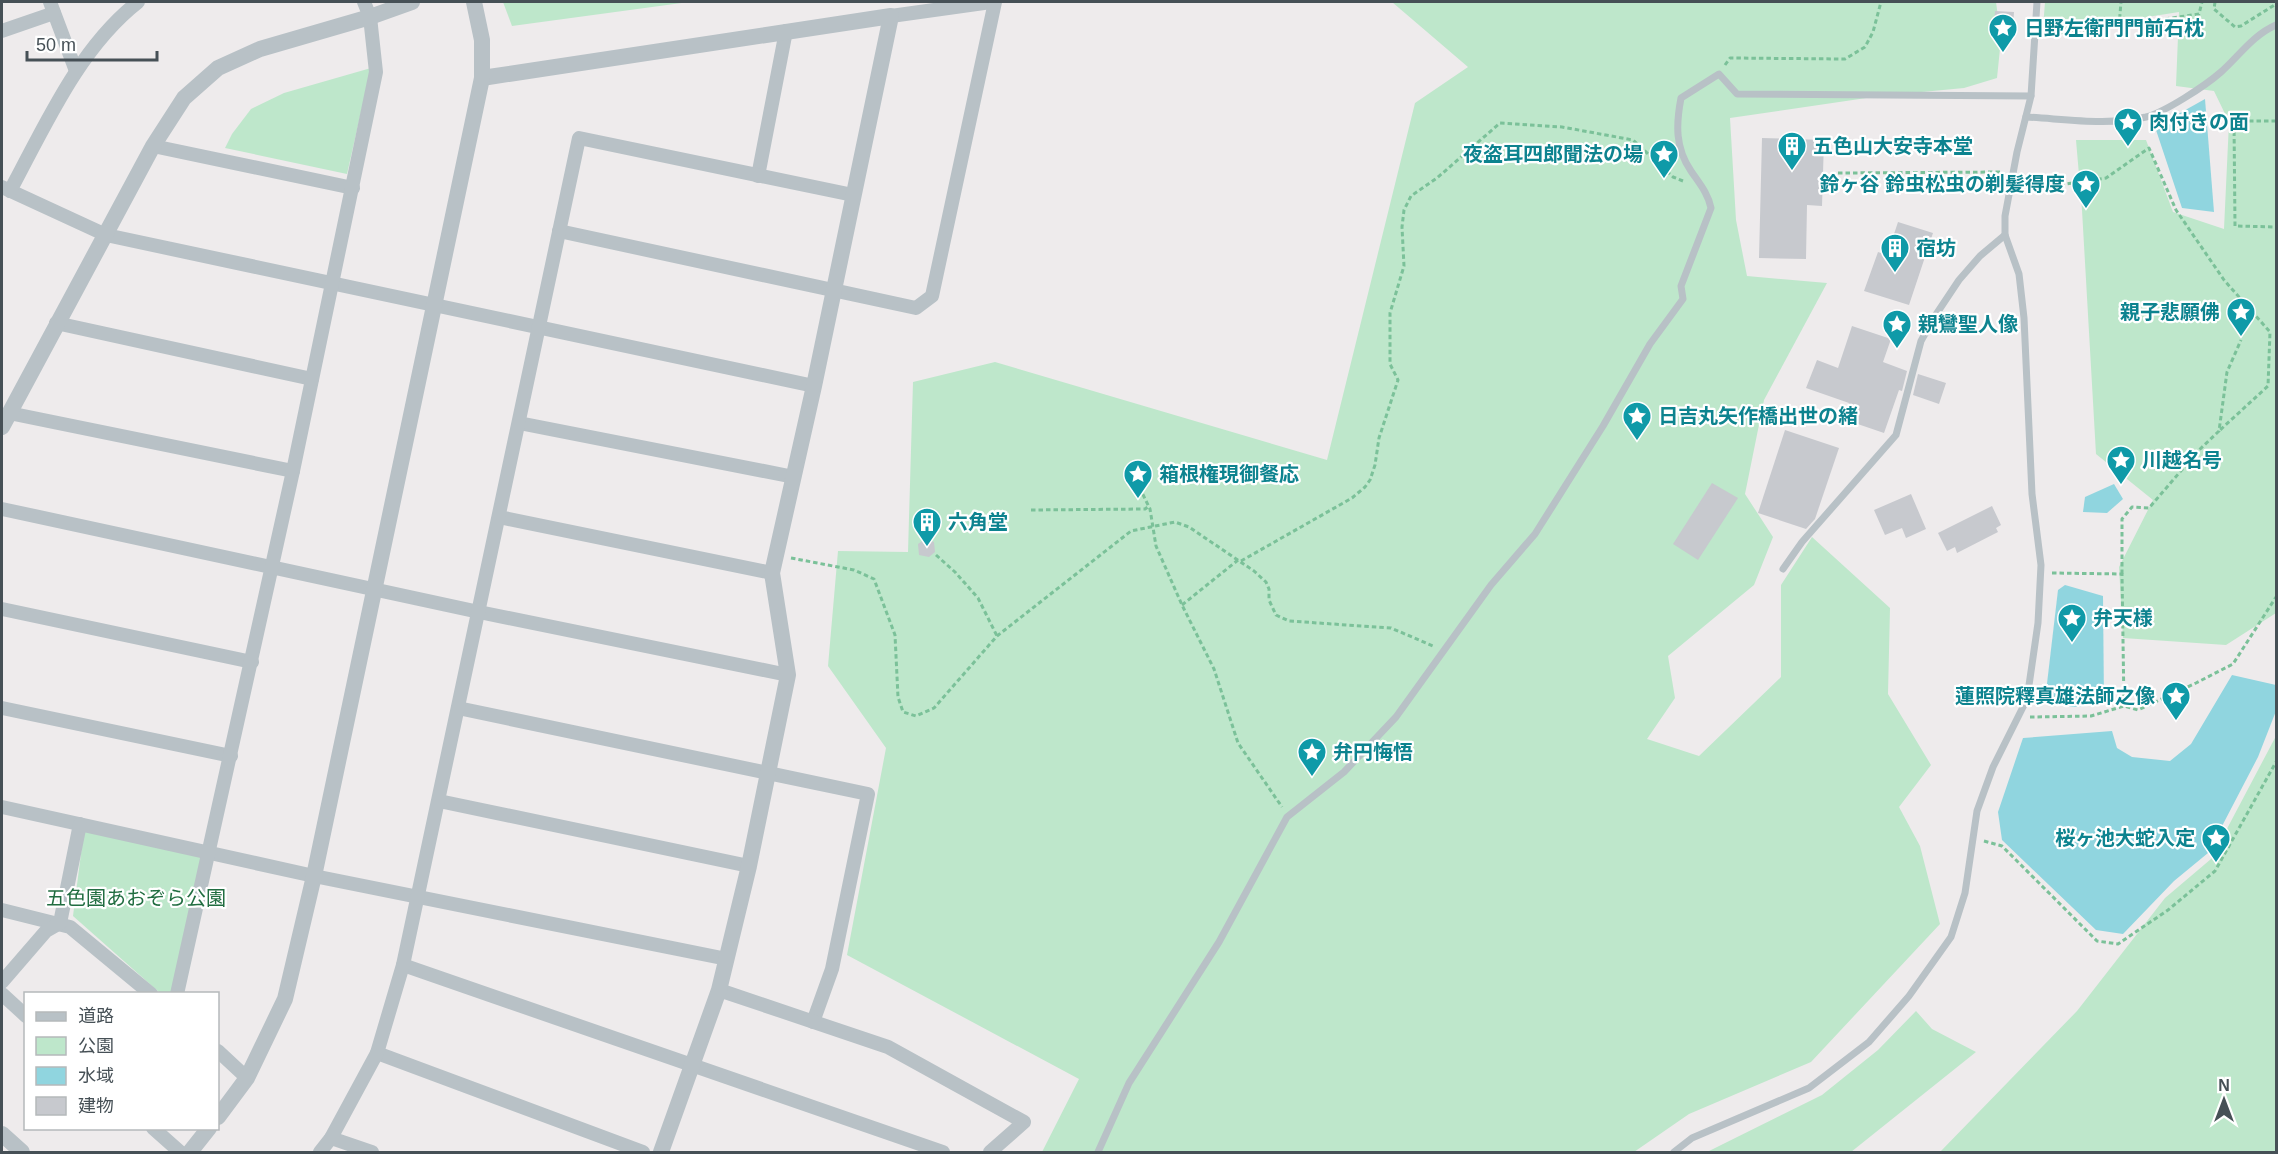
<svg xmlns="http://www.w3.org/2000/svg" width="2278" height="1154" font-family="Arial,'Noto Sans JP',sans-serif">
<rect width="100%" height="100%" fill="#eeebec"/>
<g fill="#bee7cb">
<path d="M503,2H689L512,26Z"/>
<path d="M1392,2H1996L2001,39L1997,78L1964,88L1880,96L1730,118L1736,220L1747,276L1827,283L1764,400L1745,494L1773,537L1754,585L1668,656L1675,698L1647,739L1699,756L1781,677V585L1812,537L1890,608L1888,694L1931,765L1899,807L1920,846L1940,924L1811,1062L1689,1114L1634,1152H1042L1079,1079L847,955L886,748L828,666L838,551L908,552L913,382L995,362L1327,460L1415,103L1468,67Z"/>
<path d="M2045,2H2276V613L2226,645L2123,638L2119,567L2153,500L2096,454L2082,210L2076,140H2146L2173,212L2224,229L2229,122L2214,91L2176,86L2179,12L2071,29L2043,28Z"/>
<path d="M371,68L347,174L225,148L232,134L251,109L284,93Z"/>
<path d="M2276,736V1152H1940L2077,1011L2165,898L2211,859Z"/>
<path d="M84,830L202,856L172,993H160L73,916Z"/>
<path d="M1916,1011L1932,1029L1976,1052L1851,1152H1707L1822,1095L1878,1050Z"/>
</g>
<g fill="#90d5df">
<path d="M2205,99L2214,212L2182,208L2155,127Z"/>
<path d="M2114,484L2123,499L2107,513L2083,512L2085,497Z"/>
<path d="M2065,585L2103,596L2104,704L2073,707L2056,704L2046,692L2058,590Z"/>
<path d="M2232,675L2276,685V711L2258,757L2208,853L2174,881L2123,934L2096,930L2002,840L1998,812L2023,738L2112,731L2117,748L2132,757L2170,761L2191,744Z"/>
</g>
<g fill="#c7c9ce">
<path d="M1995,11L2014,12L2013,26L1994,25Z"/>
<path d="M1762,138L1824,140L1822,206L1807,205L1806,259L1759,258Z"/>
<path d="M1898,222L1933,233L1909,305L1864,291L1878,252L1887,255Z"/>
<path d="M1852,326L1891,339L1883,362L1907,371L1902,391L1899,390L1884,433L1843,419L1849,403L1806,388L1817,360L1838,368Z"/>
<path d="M1918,374L1946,383L1939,404L1913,395Z"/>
<path d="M1785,430L1839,448L1815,519L1806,529L1758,513Z"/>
<path d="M1712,483L1738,498L1698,560L1673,544Z"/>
<path d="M1911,494L1926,529L1906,538L1902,528L1885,535L1874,510Z"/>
<path d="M1992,506L2001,525L1996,528L1998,532L1957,553L1955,547L1947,551L1938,533Z"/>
<path d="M925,539L934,542L935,552L929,557L919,555L918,544Z"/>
</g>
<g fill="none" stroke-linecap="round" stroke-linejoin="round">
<g stroke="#7bc199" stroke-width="3" stroke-dasharray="4.5 3" stroke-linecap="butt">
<path d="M2215,2L2214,9L2235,27L2241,26L2276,4"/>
<path d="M2119,26L2121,2"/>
<path d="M2046,34L2075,32L2199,14L2202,2"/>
<path d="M1725,65L1730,58L1845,59L1865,47L1873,32L1881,2"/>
<path d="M2276,121H2234L2235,226L2276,227"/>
<path d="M1838,173L2001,172"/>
<path d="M2023,178L2066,184L2106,178L2149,148L2176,210L2224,280L2270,332L2268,386L2219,431"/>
<path d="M1133,474L1150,509L1156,546L1182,605L1214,669L1238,743L1282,807"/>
<path d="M1031,510L1145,509L1149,506"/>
<path d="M936,555L955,572L978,598L997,636"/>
<path d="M791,558L854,570L874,579L895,635L898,697L903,712L916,716L934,708L997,636L1131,531L1175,522L1189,527L1254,571L1266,582L1269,589V600L1276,615L1289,621L1391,628L1433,646"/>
<path d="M1241,561L1352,498L1365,487L1370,480L1375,465L1379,438L1398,380L1390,364V313L1404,266L1402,227L1404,210L1411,196L1437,178L1500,123L1562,127L1633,140L1673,177L1683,181"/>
<path d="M2052,573L2122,574L2124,706"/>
<path d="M2122,574V519L2132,507L2149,508L2198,451L2219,431L2227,372L2241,340"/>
<path d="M1182,605L1238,560"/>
<path d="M2030,717L2091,716L2124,706L2138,710L2196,683L2233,664L2276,597"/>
<path d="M1984,841L2002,846L2097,941L2118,944L2168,910L2215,871L2276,762"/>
</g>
<g stroke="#b8c1c6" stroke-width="7">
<path d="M2026,117C2065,119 2108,126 2146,117C2165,112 2205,86 2221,72C2239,56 2253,35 2276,25"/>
<path d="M1783,569L1802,542L1896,435L1921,341L1935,316L1959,280L1980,256L2005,235"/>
<path d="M1098,1152L1129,1083L1219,942L1287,817L1344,772L1396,717L1491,585L1535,534L1603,426L1650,344L1683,299L1681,286L1711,208C1708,193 1699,183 1691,171C1675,148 1676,124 1681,98L1719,74L1737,94L2031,96"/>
<path d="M1674,1152L1692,1138L1809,1088L1869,1042L1909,996L1951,937L1965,893L1977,811L1993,767L2027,699L2038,623L2041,565L2032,494L2024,318L2019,274L2005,235V216L2017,152L2031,96L2037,2"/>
</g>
<g stroke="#b8c1c6" stroke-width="14">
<path d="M50,2L76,71"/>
<path d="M891,16L991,2"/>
<path d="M2,31L54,13"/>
<path d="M153,146L353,188"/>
<path d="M758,176L786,31"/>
<path d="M2,187L106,235L814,386"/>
<path d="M10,191C45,126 79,48 138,2"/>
<path d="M559,231L916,308L932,296L995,2"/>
<path d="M56,323L312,379"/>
<path d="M9,413L293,471"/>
<path d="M519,423L794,477"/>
<path d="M2,509L479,612L788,675"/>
<path d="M499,517L772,573"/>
<path d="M2,609L252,662"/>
<path d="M2,708L231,756"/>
<path d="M458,708L868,794L832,969L813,1022"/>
<path d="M439,801L749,866"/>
<path d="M2,807L314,876L727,959"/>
<path d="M2,910L70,927L151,994"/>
<path d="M403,965L943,1152"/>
<path d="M2,982L46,931L60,923L80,824"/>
<path d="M719,990L888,1047L1024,1122L990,1152"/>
<path d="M2,994L26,1016"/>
<path d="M177,994L293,471L376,72L370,17L364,2"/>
<path d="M218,1051L247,1078"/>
<path d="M377,1053L643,1152"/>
<path d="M153,1128L180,1152"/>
<path d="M331,1138L372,1152"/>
<path d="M320,1152L331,1138L377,1053L403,965L579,138L853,195"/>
</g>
<g stroke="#b8c1c6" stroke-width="16">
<path d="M482,78L891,16L814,386L772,573L788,675L749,866L719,990L661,1152"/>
<path d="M2,427L153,146L184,98L218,68L260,49L370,17L412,2"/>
<path d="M218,1117L247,1078L285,999L314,876L482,78V40L474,2"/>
<path d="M2,1134L22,1152"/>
<path d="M190,1152L209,1128"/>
</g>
</g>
<defs>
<g id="sight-pin" transform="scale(1.5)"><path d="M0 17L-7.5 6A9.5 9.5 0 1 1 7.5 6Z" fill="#0f9aa8" stroke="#fff"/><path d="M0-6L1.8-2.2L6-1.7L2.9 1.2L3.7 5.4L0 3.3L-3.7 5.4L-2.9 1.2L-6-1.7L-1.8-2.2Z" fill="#fff"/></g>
<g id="building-pin" transform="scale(1.5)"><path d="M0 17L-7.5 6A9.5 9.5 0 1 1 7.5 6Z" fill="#0f9aa8" stroke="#fff"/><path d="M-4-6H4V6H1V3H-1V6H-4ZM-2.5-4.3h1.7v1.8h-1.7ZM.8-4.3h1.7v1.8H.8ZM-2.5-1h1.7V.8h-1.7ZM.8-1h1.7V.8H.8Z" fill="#fff"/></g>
</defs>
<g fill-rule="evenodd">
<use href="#sight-pin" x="2003" y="28"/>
<use href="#sight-pin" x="2128" y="122"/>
<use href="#building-pin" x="1792" y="146"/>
<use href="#sight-pin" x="1664" y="154"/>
<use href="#sight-pin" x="2086" y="184"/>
<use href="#building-pin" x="1895" y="248"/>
<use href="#sight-pin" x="2241" y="312"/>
<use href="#sight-pin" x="1897" y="324"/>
<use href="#sight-pin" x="1637" y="416"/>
<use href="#sight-pin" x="2121" y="460"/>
<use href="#sight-pin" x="1138" y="474"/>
<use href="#building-pin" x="927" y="522"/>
<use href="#sight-pin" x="2072" y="618"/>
<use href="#sight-pin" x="2176" y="696"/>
<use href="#sight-pin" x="1312" y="752"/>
<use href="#sight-pin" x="2216" y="838"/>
</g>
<g text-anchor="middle" stroke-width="4.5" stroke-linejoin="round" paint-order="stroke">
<g font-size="20" font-weight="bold" fill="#0d838f" stroke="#fff" text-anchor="start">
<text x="2024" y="35">日野左衛門門前石枕</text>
<text x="2149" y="129">肉付きの面</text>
<text x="1813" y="153">五色山大安寺本堂</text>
<text x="1643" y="161" text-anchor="end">夜盗耳四郎聞法の場</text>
<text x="2065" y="191" text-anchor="end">鈴ヶ谷 鈴虫松虫の剃髪得度</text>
<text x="1916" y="255">宿坊</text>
<text x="2220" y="319" text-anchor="end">親子悲願佛</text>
<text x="1918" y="331">親鸞聖人像</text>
<text x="1658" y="423">日吉丸矢作橋出世の緒</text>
<text x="2142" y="467">川越名号</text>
<text x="1159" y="481">箱根権現御餐応</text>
<text x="948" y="529">六角堂</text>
<text x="2093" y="625">弁天様</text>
<text x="2155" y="703" text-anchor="end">蓮照院釋真雄法師之像</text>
<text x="1333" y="759">弁円悔悟</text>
<text x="2195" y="845" text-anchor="end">桜ヶ池大蛇入定</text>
</g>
<g font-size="20" fill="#216d41" stroke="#fff">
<text x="136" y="905">五色園あおぞら公園</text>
</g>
</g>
<rect width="2278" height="1154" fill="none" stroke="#465056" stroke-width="6"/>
<rect x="24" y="992" width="195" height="138" fill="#ffffff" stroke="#b5b9bb" stroke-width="1.5"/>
<rect x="36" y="1012" width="30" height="9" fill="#b8c1c6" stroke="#b5b9bb" stroke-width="1.5"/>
<text x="78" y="1022" font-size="18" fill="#465056">道路</text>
<rect x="36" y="1037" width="30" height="18" fill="#bee7cb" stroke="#b5b9bb" stroke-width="1.5"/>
<text x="78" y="1052" font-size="18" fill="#465056">公園</text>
<rect x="36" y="1067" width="30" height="18" fill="#90d5df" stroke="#b5b9bb" stroke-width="1.5"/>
<text x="78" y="1082" font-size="18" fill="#465056">水域</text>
<rect x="36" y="1097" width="30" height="18" fill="#c7c9ce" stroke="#b5b9bb" stroke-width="1.5"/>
<text x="78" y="1112" font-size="18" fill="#465056">建物</text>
<g transform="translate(2224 1100)" stroke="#ffffff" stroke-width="4.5" paint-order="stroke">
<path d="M0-4.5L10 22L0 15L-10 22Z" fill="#465056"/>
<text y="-9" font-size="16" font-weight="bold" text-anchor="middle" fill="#465056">N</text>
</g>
<path d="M27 51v9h130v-9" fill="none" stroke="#465056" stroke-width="3"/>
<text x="36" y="51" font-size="18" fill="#465056" stroke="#ffffff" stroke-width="4.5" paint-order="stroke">50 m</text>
</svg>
